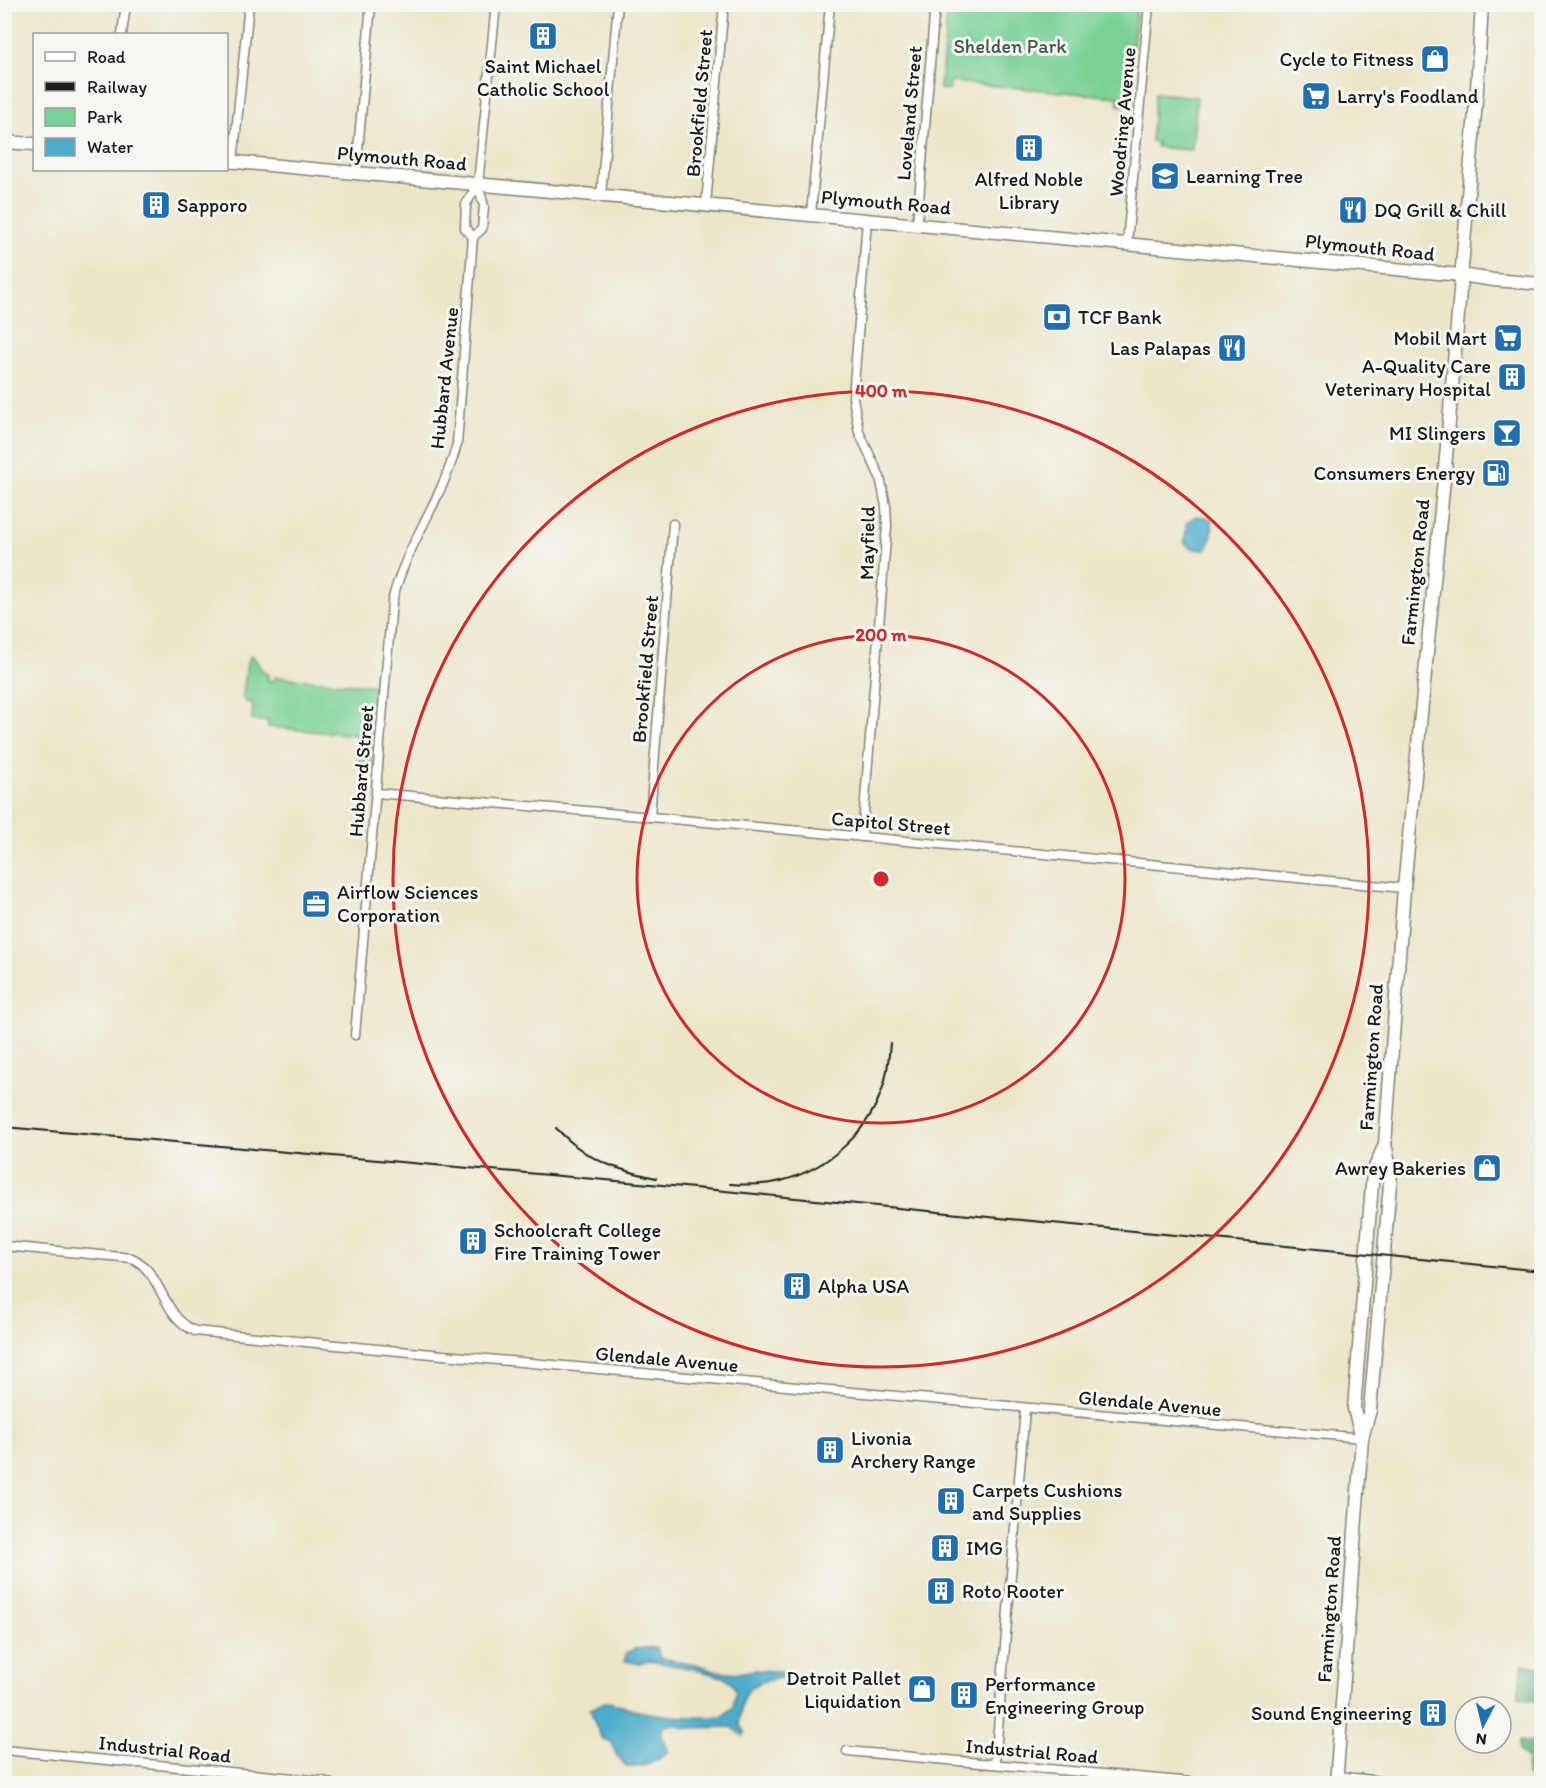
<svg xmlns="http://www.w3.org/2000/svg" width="1546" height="1788" font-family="Itim,sans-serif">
<rect width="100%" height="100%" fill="#f6f6f2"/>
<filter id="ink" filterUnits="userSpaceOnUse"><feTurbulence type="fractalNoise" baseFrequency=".0167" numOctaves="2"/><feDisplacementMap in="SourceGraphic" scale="12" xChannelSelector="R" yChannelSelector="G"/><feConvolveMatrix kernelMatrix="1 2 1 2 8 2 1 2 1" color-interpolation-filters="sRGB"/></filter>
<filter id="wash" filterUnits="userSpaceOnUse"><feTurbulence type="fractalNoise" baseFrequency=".008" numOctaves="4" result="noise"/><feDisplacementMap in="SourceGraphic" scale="24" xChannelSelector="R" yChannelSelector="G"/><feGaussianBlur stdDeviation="1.35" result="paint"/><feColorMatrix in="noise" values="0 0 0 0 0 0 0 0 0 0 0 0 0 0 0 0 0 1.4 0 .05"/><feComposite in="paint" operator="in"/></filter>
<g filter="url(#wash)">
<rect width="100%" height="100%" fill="#ece6c9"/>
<g fill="#7ad195" stroke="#4b7658" stroke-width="1.5">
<path d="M948,5H1137L1127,106L1118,105V97L951,82L949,90L940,89Z"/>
<path d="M1155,93L1197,97L1192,150L1156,147L1157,142L1151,141Z"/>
<path d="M251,656H253L261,669L268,675V681H272L276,677L377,686L371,763L366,766L358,765L359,754H356L357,735L268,727V721L252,720L253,704L245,701L243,696L247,662Z"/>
</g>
<g fill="#63b37e" stroke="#40684d" stroke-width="1.5">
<path d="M1522,1665L1541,1667V1702L1518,1697Z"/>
<path d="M1519,1741L1541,1744V1781L1526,1776L1527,1759L1519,1751Z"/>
</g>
<g fill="#4cadcb" stroke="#346474" stroke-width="1.5">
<path d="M1196,516L1206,517L1212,520C1213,528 1212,543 1206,549C1198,551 1191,549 1185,543L1186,523Z"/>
<path d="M656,1647L660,1658L696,1664L717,1671L738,1673L755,1670L792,1672C786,1678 779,1678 771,1680C742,1684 742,1700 739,1724L745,1733L743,1736L731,1727L687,1728L674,1724L664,1726L661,1734C663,1741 668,1745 668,1752C657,1762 642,1769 627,1767L615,1753L612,1742L603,1739L599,1734L590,1709C597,1708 601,1702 607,1702C617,1703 628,1709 638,1711C666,1717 693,1718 722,1717L733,1707L736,1691L732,1684L723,1677L693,1669L672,1665L649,1661L640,1664L625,1661L626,1653L634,1649Z"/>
</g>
</g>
<g filter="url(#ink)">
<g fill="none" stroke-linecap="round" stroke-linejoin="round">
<g stroke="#848172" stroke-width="11">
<g id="street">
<path d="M122,34L126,4"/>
<path d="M233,162L249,4"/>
<path d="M356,173L371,4"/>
<path d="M601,195L618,4"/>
<path d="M706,204L724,4"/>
<path d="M811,214L830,4"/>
<path d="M917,224L935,4"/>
<path d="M473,237L465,228L466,204L478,184"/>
<path d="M1127,243L1149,4"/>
<path d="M376,793L587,811L1404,888"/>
<path d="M650,817L673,524"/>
<path d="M862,837L887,526L886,506L880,477L859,432L853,398L867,220"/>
<path d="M355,1035L392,602C405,546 443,499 457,444L473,237L482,229L484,206L478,184L496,4"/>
<path d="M4,1246L132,1258C163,1273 161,1316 195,1331L377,1349L1362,1438"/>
<path d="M4,1750L323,1781L331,1784"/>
<path d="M847,1751L1214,1784"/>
<path d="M995,1764L1025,1409"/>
<path d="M1337,1776L1407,1784"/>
</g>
</g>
<g stroke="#848172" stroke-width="15">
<g id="secondary">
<path d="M4,142L34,144"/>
<path d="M226,161L1460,275L1494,280L1542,284"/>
<path d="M1362,1438L1354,1409L1373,1172L1385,1144"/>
<path d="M1336,1784L1362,1438L1370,1410L1391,1173L1385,1144L1404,888L1445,469L1477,89L1482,4"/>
</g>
</g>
<use href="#street" stroke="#fff" stroke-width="8"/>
<use href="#secondary" stroke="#fff" stroke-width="12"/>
<g stroke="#1c1c1c" stroke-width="2">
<path d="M4,1127L684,1187L1542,1271"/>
<path d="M556,1128C562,1134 569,1141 577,1147C600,1165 628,1172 656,1178"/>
<path d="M730,1184C747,1185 765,1185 781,1181C830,1168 872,1130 885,1080C888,1068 889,1056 890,1043"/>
</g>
</g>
</g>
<g fill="none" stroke="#d62828" stroke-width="3">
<circle cx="881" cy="879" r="244"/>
<circle cx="881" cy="879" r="488"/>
</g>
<defs>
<g id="building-square" transform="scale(1.5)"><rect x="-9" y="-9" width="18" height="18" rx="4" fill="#1f6fb2" stroke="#f6f6f2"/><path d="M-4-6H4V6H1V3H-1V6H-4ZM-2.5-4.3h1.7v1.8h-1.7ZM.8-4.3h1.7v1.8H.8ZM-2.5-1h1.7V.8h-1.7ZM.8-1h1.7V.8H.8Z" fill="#fff"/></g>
<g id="shop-square" transform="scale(1.5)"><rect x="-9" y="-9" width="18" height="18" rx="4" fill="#1f6fb2" stroke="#f6f6f2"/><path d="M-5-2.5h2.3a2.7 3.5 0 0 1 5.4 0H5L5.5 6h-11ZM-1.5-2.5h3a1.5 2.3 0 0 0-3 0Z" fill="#fff"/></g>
<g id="supermarket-square" transform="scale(1.5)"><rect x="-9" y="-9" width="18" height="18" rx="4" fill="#1f6fb2" stroke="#f6f6f2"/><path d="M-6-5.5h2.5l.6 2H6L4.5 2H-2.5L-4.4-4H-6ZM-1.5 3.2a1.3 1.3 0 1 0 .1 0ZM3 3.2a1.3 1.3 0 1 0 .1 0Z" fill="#fff"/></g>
<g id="school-square" transform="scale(1.5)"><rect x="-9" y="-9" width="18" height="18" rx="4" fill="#1f6fb2" stroke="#f6f6f2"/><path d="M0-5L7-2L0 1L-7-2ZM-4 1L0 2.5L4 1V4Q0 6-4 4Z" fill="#fff"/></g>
<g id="restaurant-square" transform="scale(1.5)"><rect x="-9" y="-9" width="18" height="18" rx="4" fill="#1f6fb2" stroke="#f6f6f2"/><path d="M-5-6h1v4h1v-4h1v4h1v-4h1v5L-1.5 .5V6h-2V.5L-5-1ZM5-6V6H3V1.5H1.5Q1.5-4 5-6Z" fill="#fff"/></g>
<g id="bank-square" transform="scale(1.5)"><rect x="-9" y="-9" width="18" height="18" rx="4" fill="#1f6fb2" stroke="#f6f6f2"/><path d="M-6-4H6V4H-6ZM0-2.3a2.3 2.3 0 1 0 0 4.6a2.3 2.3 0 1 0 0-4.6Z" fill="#fff"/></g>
<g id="bar-square" transform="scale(1.5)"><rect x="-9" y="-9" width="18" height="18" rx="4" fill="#1f6fb2" stroke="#f6f6f2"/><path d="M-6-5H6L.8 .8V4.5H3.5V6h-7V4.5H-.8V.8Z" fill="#fff"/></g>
<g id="fuel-square" transform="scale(1.5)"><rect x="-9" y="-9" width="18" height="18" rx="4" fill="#1f6fb2" stroke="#f6f6f2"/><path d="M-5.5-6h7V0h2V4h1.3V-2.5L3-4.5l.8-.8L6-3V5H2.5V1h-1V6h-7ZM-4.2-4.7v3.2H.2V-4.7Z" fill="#fff"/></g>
<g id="office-square" transform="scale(1.5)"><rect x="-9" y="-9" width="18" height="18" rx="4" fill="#1f6fb2" stroke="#f6f6f2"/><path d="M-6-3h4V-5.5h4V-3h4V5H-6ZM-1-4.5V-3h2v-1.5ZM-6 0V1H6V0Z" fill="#fff"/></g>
</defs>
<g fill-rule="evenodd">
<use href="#building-square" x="543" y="36"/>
<use href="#shop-square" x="1435" y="59"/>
<use href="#supermarket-square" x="1316" y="96"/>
<use href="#building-square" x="1029" y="148"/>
<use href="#school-square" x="1165" y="176"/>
<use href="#building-square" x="156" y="205"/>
<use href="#restaurant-square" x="1353" y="210"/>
<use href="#bank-square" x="1057" y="317"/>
<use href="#supermarket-square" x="1508" y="338"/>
<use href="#restaurant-square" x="1232" y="348"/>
<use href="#building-square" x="1512" y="377"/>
<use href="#bar-square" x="1507" y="433"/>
<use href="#fuel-square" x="1496" y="473"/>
<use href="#office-square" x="316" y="904"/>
<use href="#shop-square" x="1487" y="1168"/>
<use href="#building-square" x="473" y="1241"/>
<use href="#building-square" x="797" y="1286"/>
<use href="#building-square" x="830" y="1450"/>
<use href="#building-square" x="951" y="1501"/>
<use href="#building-square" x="945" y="1548"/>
<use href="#building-square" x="941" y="1591"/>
<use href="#shop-square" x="922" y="1689"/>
<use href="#building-square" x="964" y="1695"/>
<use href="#building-square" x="1433" y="1713"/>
</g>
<g text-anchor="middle" stroke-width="6" stroke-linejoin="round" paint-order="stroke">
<g font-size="20" fill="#3d5b46" stroke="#f6f6f2">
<text x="1010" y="53">Shelden Park</text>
</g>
<g font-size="20" fill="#1c1c1c" stroke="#f6f6f2" text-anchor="start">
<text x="1414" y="66" text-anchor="end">Cycle to Fitness</text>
<text x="543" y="73" text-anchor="middle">Saint Michael<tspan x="543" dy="23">Catholic School</tspan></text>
<text x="1337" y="103">Larry's Foodland</text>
<text x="1186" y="183">Learning Tree</text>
<text x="1029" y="186" text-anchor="middle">Alfred Noble<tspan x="1029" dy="23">Library</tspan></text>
<text x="177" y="212">Sapporo</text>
<text x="1374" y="217">DQ Grill &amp; Chill</text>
<text x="1078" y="324">TCF Bank</text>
<text x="1487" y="345" text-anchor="end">Mobil Mart</text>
<text x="1211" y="355" text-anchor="end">Las Palapas</text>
<text x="1491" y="373" text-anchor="end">A-Quality Care<tspan x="1491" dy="23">Veterinary Hospital</tspan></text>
<text x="1486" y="440" text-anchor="end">MI Slingers</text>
<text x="1475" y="480" text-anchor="end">Consumers Energy</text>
<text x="337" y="899">Airflow Sciences<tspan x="337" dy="23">Corporation</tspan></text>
<text x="1466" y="1175" text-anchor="end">Awrey Bakeries</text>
<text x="494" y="1237">Schoolcraft College<tspan x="494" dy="23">Fire Training Tower</tspan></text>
<text x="818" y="1293">Alpha USA</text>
<text x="851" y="1445">Livonia<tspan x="851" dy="23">Archery Range</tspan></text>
<text x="972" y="1497">Carpets Cushions<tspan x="972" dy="23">and Supplies</tspan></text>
<text x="966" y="1555">IMG</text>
<text x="962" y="1598">Roto Rooter</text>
<text x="901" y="1685" text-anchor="end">Detroit Pallet<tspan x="901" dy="23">Liquidation</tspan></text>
<text x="985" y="1691">Performance<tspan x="985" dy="23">Engineering Group</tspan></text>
<text x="1412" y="1720" text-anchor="end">Sound Engineering</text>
</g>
<g font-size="20" fill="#1c1c1c" stroke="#f6f6f2">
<text transform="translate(699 103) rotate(-85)" y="7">Brookfield Street</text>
<text transform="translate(909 113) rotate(-85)" y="7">Loveland Street</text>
<text transform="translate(1122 122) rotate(-85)" y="7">Woodring Avenue</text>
<text transform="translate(402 158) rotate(5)" y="7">Plymouth Road</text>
<text transform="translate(886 202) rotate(5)" y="7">Plymouth Road</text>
<text transform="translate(1370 247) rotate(6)" y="7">Plymouth Road</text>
<text transform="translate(444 378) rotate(-84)" y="7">Hubbard Avenue</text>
<text transform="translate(867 543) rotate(-89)" y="7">Mayfield</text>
<text transform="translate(1415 572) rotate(-84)" y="7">Farmington Road</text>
<text transform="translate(645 669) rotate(-85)" y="7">Brookfield Street</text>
<text transform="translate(361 771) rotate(-85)" y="7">Hubbard Street</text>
<text transform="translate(891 823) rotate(5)" y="7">Capitol Street</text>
<text transform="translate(1371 1057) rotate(-86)" y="7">Farmington Road</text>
<text transform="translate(667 1359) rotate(5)" y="7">Glendale Avenue</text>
<text transform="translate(1150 1403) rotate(5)" y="7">Glendale Avenue</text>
<text transform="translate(1329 1609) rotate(-86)" y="7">Farmington Road</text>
<text transform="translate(165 1749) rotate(6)" y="7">Industrial Road</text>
<text transform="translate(1032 1751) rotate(5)" y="7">Industrial Road</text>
</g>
</g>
<circle cx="881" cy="879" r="9" fill="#d62828" stroke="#f6f6f2" stroke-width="3"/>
<g font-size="18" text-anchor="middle" font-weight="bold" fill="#d62828" stroke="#f6f6f2" stroke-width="6" stroke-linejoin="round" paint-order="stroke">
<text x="881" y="397">400 m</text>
<text x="881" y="641">200 m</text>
</g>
<rect width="1546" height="1788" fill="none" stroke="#f6f6f2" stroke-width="24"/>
<rect x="33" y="33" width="195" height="138" fill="#f6f6f2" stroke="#9f9f9c" stroke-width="1.5"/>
<rect x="45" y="52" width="30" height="9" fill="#ffffff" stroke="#9f9f9c" stroke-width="1.5"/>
<text x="87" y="63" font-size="18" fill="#1c1c1c">Road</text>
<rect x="45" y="82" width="30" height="9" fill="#1c1c1c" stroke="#9f9f9c" stroke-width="1.5"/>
<text x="87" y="93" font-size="18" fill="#1c1c1c">Railway</text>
<rect x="45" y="108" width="30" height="18" fill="#7ad195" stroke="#9f9f9c" stroke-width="1.5"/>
<text x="87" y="123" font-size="18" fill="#1c1c1c">Park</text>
<rect x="45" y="138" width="30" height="18" fill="#4cadcb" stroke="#9f9f9c" stroke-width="1.5"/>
<text x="87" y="153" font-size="18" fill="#1c1c1c">Water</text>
<g transform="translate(1483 1725) rotate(187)"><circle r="28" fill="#f6f6f2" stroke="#9f9f9c" stroke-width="1.5"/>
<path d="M0-4.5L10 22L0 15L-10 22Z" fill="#1f6fb2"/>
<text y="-9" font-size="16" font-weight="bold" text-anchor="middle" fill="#1c1c1c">N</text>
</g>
</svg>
